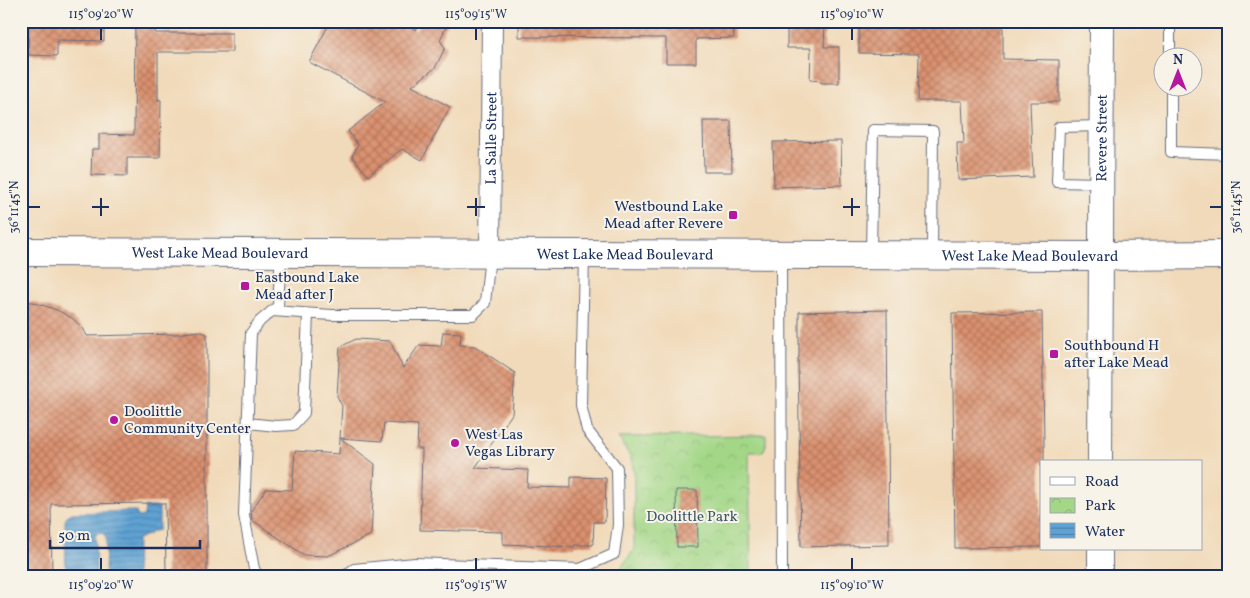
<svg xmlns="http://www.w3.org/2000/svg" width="1250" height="598" font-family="Vollkorn,serif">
<defs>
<pattern id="park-crowns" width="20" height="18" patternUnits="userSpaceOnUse" patternTransform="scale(1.25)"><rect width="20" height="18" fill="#a3d787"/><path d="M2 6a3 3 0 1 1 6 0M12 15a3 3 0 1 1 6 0" fill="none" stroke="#8cb977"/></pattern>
<pattern id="water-rules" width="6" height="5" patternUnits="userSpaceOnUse" patternTransform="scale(1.25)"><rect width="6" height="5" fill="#5ea2d3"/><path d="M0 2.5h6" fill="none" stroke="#4d84ae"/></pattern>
<pattern id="building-cross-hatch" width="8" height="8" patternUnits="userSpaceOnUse" patternTransform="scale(1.25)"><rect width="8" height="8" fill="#db916e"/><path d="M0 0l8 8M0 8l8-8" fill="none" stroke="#b1775e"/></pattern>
</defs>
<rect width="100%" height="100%" fill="#f7f3e8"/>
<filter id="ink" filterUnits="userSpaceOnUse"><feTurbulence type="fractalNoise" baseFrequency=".02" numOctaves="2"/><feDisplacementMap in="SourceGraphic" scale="10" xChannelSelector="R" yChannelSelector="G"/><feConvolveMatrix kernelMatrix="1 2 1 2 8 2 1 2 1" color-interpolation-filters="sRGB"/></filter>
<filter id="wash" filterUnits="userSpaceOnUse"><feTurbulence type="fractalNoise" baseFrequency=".0096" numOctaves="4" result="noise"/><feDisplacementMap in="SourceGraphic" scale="20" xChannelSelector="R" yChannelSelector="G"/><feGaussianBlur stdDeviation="1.12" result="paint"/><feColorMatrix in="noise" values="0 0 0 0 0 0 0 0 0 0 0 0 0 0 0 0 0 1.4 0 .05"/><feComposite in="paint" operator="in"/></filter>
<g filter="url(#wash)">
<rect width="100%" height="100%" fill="#f1daba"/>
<path fill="url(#park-crowns)" stroke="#5f8372" d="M766,435V445L763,452H749L751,577H597L617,573L634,550V472L631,458L618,437Z"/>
<path fill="url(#water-rules)" stroke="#3c6898" d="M145,507H159V530L150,532V534L137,539L136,577H105L106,537L103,533L99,532L95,536L96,573L94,577H66L65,521L67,516L72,513L134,511L136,512L138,517L144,516Z"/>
<g id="blocks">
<g fill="url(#building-cross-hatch)">
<path d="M29,21H104V41L57,40V56L28,55Z"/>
<path d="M135,21H155V33H232V52H158V100H161L160,158H127V176L91,175L92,149H99V134L134,135Z"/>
<path d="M336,21H400L416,30L421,21H449L440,40L445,48L435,68L412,86L450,107L422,160L402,149L368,176L352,156L358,145L348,131L385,102L309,62L327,28Z"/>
<path d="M519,21H733L734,38L696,39V63H666V38L519,37Z"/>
<path d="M797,21H825L824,47H839V83H821V81L810,80L811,48H787V29H797Z"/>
<path d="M939,21H1003V59L1059,60V102H1030L1033,177L958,180L957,143H964L962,101H918L919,54L859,53V22L939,23Z"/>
<path d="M703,121H731L732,172H704Z"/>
<path d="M841,141L842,185L774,187L773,142Z"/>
<path d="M21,302H33L57,310L72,318L83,328L87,336L176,334L199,331L207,334V577H166L165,503L51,504L52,577H21Z"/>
<path d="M887,310L889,545L801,547L798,358H799V312Z"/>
<path d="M1042,312L1044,444V462H1041V547L955,548L952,313Z"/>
<path d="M443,332L461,333L460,345L475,346L515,373L512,414L475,468L528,470L527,487L571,488V477L606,478L605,522H594L593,545H574V547L503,544V532L420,530L422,449H417L418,425L384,423L382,441L340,438L342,406L337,396L340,347L356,339L390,341L403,368L419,345L441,346Z"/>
<path d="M340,438L375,464L371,535L328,556L304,555L252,520L251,511L266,489L292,490L295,451L339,454Z"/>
<path d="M676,490H697L698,547H677Z"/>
</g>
</g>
</g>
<g filter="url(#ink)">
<use href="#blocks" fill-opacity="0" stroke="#666b7e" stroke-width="1"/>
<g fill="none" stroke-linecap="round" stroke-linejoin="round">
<g stroke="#666b7e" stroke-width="12">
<g id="service">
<path d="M1170,21V58"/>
<path d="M1171,88V152L1229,154"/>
<path d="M1100,183L1057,182L1059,127L1101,126"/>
<path d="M871,254L873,130L933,131L932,254"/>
<path d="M781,256L782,577"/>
<path d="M272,311L332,315H473L485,303L490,255"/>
<path d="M248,423L276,426L293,425L304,413L308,314"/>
<path d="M259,577L254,569L244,515L251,333L260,321L278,306L281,254"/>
<path d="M344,577L354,569L415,563L580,569L614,554L618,525L617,468L587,430L581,405L584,255"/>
</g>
</g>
<g stroke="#666b7e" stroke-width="22">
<g id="minor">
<path id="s1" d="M490,254L492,21"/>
</g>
</g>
<g stroke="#666b7e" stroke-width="26">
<g id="tertiary">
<path id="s2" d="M1100,462L1102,21"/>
<path d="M1100,549V577"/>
</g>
</g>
<g stroke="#666b7e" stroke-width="30">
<g id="primary">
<path id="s3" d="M21,252L1100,256L1229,255"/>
</g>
</g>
<use href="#service" stroke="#fff" stroke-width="10"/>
<use href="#minor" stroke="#fff" stroke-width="20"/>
<use href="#tertiary" stroke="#fff" stroke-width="24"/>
<use href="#primary" stroke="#fff" stroke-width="28"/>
</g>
</g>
<path fill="none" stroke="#1b2f5e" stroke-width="2" d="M101,28V40M476,28V40M852,28V40M101,198V216M476,198V216M852,198V216M28,207H40M92,207H109M467,207H485M843,207H860M1210,207H1222M101,558V570M476,558V570M852,558V570"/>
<g fill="#b5179e" stroke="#f7f3e8" stroke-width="2">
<rect x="728" y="210" width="10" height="10" rx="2.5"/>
<rect x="240" y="281" width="10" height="10" rx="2.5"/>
<rect x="1049" y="349" width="10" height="10" rx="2.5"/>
<circle cx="114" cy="420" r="5"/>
<circle cx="455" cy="443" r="5"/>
</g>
<g text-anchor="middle" stroke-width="4" stroke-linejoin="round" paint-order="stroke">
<g font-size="15" fill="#1b2f5e" stroke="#f7f3e8">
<text dy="5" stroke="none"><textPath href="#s1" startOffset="116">La Salle Street</textPath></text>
<text dy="5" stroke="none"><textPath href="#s2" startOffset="324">Revere Street</textPath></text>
<text dy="5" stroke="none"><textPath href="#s3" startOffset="199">West Lake Mead Boulevard</textPath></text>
<text dy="5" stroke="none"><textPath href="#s3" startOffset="604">West Lake Mead Boulevard</textPath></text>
<text dy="5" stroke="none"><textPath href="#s3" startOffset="1009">West Lake Mead Boulevard</textPath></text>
</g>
<g font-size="15" fill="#1b2f5e" stroke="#f7f3e8" text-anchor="start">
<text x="723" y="211" text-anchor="end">Westbound Lake<tspan x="723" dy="17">Mead after Revere</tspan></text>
<text x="255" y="282">Eastbound Lake<tspan x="255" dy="17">Mead after J</tspan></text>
<text x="1064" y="350">Southbound H<tspan x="1064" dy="17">after Lake Mead</tspan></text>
<text x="124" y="416">Doolittle<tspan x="124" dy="17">Community Center</tspan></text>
<text x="465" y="439">West Las<tspan x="465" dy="17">Vegas Library</tspan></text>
</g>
<g font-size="15" fill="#3d5968" stroke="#f7f3e8">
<text x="692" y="521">Doolittle Park</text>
</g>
</g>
<rect width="1250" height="598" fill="none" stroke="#f7f3e8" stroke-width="55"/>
<rect x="1040" y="460" width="162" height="90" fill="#f7f3e8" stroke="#9fa5b1"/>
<rect x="1050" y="477" width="25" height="8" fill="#ffffff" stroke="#9fa5b1"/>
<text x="1085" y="486" font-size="15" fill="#1b2f5e">Road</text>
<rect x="1050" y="498" width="25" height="15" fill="url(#park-crowns)" stroke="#9fa5b1"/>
<text x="1085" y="510" font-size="15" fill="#1b2f5e">Park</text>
<rect x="1050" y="523" width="25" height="15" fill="url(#water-rules)" stroke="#9fa5b1"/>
<text x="1085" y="536" font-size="15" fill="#1b2f5e">Water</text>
<g transform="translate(1178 72)"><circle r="24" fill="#f7f3e8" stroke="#9fa5b1"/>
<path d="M0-4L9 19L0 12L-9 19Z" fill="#b5179e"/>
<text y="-8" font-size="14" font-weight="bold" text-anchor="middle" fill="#1b2f5e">N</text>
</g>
<path d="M50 540v8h150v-8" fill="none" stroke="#1b2f5e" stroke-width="2.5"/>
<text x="58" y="540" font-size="15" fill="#1b2f5e" stroke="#f7f3e8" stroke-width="4" paint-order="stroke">50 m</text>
<rect x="28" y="28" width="1194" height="542" fill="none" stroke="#1b2f5e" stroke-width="2"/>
<g font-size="12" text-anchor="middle" fill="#1b2f5e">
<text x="101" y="18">115°09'20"W</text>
<text x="476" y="18">115°09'15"W</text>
<text x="852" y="18">115°09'10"W</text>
<text transform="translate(14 207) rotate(-90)" y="4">36°11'45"N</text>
<text transform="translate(1236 207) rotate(-90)" y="4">36°11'45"N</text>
<text x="101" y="589">115°09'20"W</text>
<text x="476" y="589">115°09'15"W</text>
<text x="852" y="589">115°09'10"W</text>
</g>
</svg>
